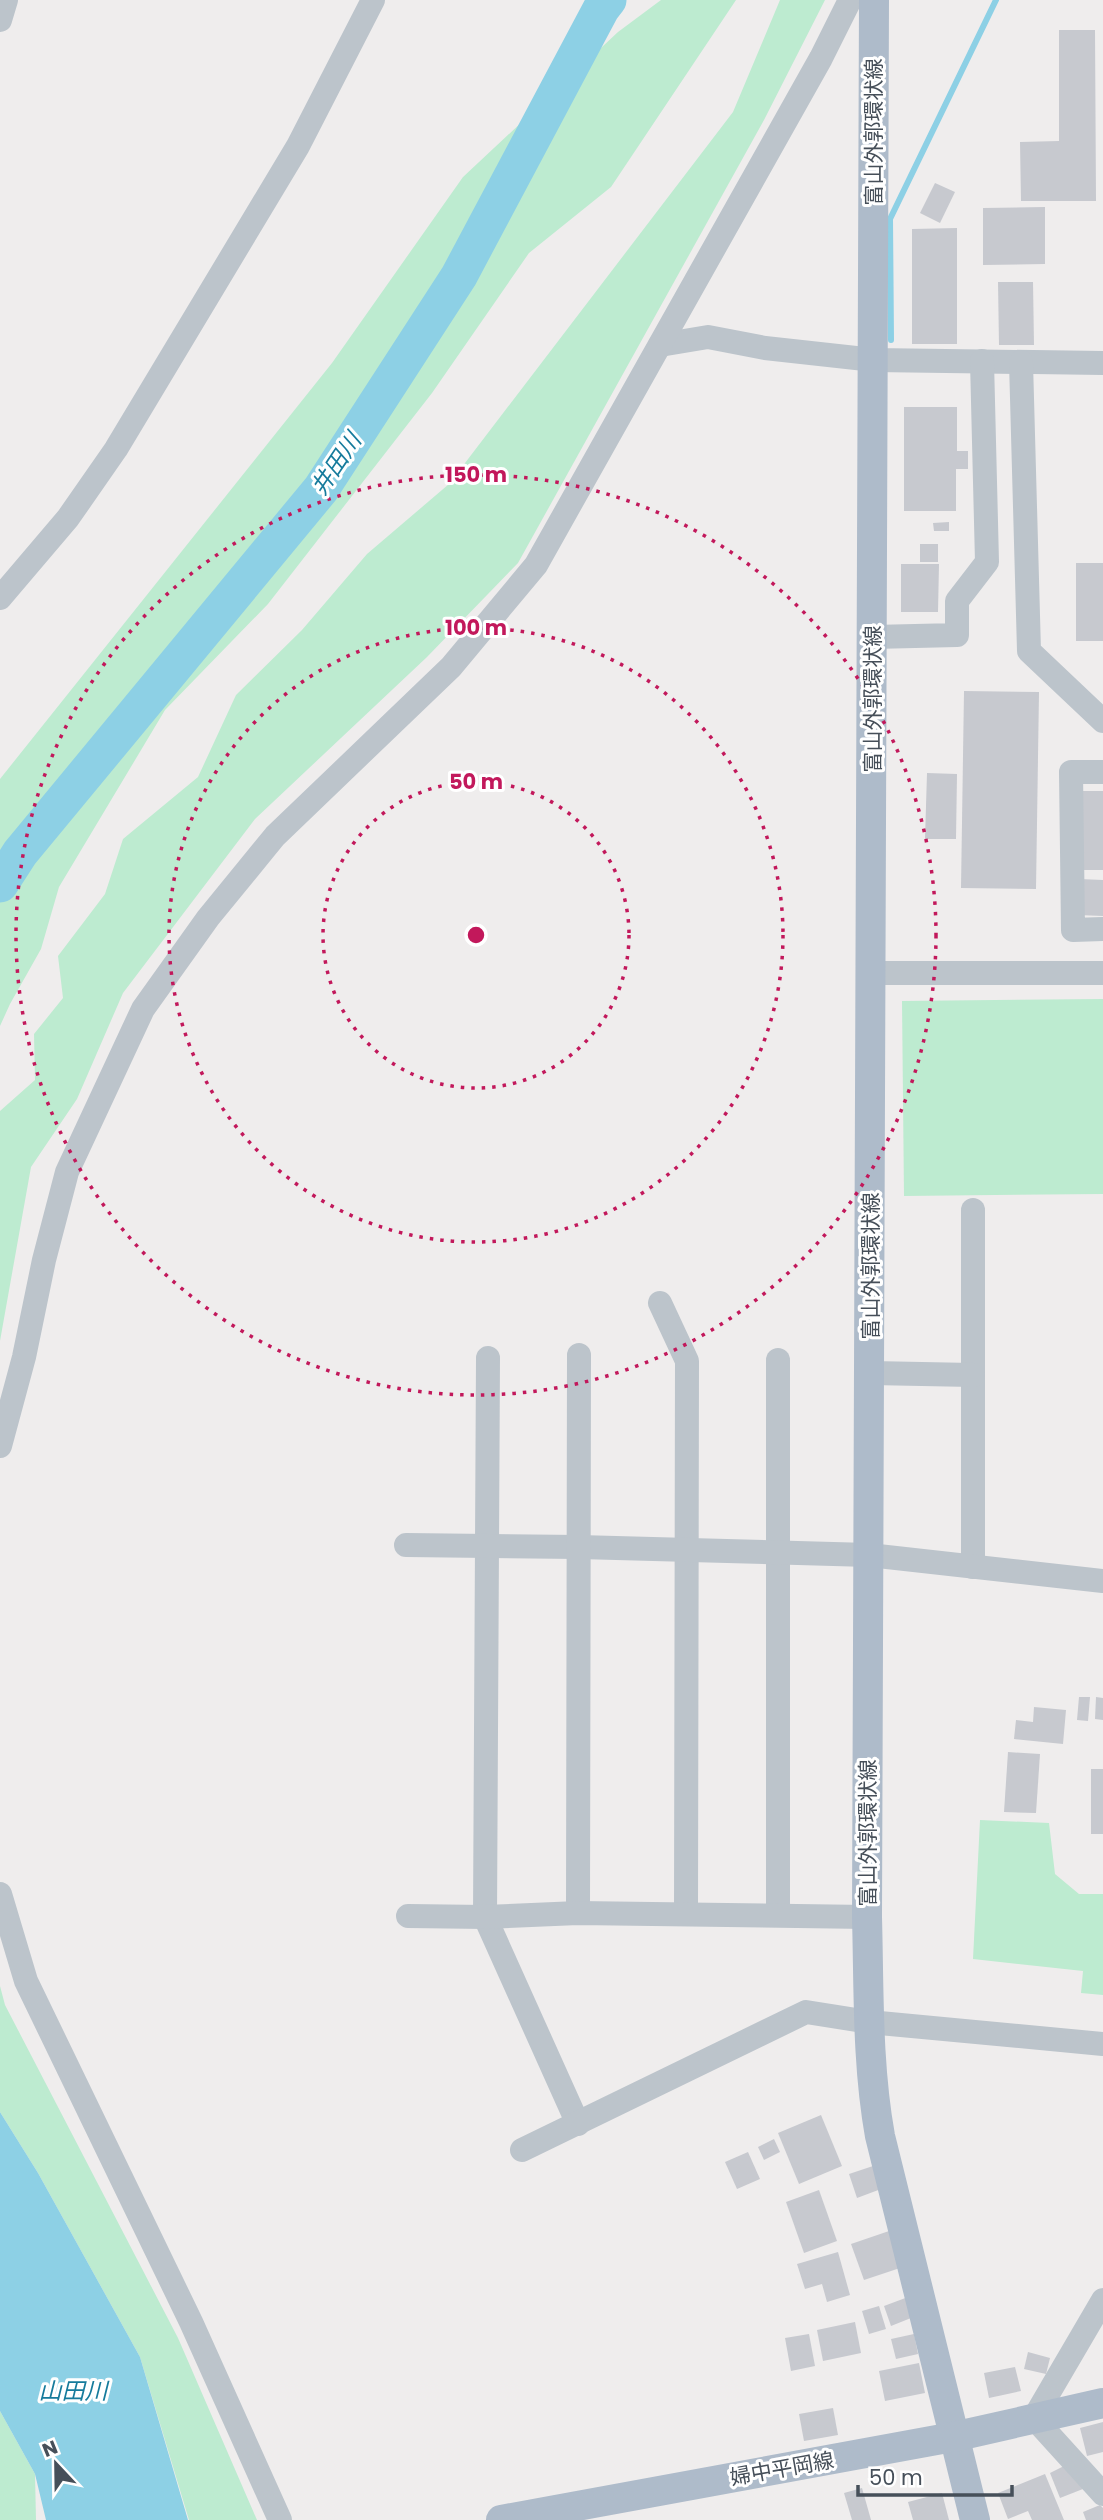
<svg xmlns="http://www.w3.org/2000/svg" width="1103" height="2520" font-family="Poppins,'Noto Sans JP',sans-serif">
<rect width="100%" height="100%" fill="#efeded"/>
<g fill="#bdebd0">
<path d="M661,0H736L611,187L529,253L432,393L268,604L165,710L59,887L41,949L10,1004L0,1026V779L332,363L463,177L618,32Z"/>
<path d="M780,0H825L764,120L518,563L427,657L255,819L123,993L77,1099L31,1167L0,1341V1111L35,1080L34,1034L63,998L58,956L105,894L123,839L198,777L236,695L302,630L367,554L449,484L733,112Z"/>
<path d="M1103,999V1194L904,1196L902,1001Z"/>
<path d="M980,1820L1049,1823L1055,1874L1079,1894H1103V1995L1081,1993L1083,1971L973,1959Z"/>
<path d="M0,1986L5,2005L178,2338L257,2520H189L140,2357L38,2173L0,2112Z"/>
<path d="M0,2411L35,2474L36,2520H0Z"/>
</g>
<path fill="#8dd0e5" d="M0,2112L38,2173L140,2357L188,2520H46L35,2474L0,2411Z"/>
<g fill="none" stroke-linecap="round" stroke-linejoin="round">
<path stroke="#8dd0e5" stroke-width="6" d="M891,340L890,219L996,0"/>
<path stroke="#8dd0e5" stroke-width="37" d="M0,884L20,853L321,489L459,276L601,9L608,0"/>
</g>
<g fill="#c7c9cf">
<path d="M1059,30H1095L1096,201H1021L1020,142L1059,141Z"/>
<path d="M935,183L955,192L940,223L920,213Z"/>
<path d="M1045,207V264L983,265V208Z"/>
<path d="M957,228V344H912V229Z"/>
<path d="M998,282H1033L1034,345H999Z"/>
<path d="M904,407H957V451H968V469H956V511H904Z"/>
<path d="M949,522V531H934L933,523Z"/>
<rect x="920" y="544" width="18" height="18"/>
<rect x="1076" y="563" width="27" height="78"/>
<path d="M901,564H939L938,612H901Z"/>
<path d="M964,691L1039,692L1036,889L961,888Z"/>
<path d="M927,773L957,774L956,839H925Z"/>
<rect x="1077" y="791" width="26" height="79"/>
<path d="M1079,879L1103,880V916L1078,915Z"/>
<path d="M1079,1697H1090L1088,1721L1077,1720Z"/>
<path d="M1096,1697L1103,1698V1720L1095,1719Z"/>
<path d="M1034,1707L1066,1710L1063,1744L1014,1739L1016,1720L1033,1722Z"/>
<path d="M1008,1752L1040,1754L1036,1813L1004,1812Z"/>
<rect x="1091" y="1769" width="12" height="65"/>
<path d="M821,2115L842,2166L799,2184L778,2133Z"/>
<path d="M774,2139L780,2152L764,2160L758,2147Z"/>
<path d="M748,2152L760,2179L737,2189L725,2162Z"/>
<path d="M873,2166L881,2189L857,2198L849,2174Z"/>
<path d="M819,2190L837,2241L804,2253L786,2202Z"/>
<path d="M892,2230L900,2268L864,2280L851,2244Z"/>
<path d="M838,2252L850,2295L827,2302L822,2284L805,2289L797,2264Z"/>
<path d="M908,2297L916,2316L891,2326L884,2306Z"/>
<path d="M879,2306L886,2329L869,2334L862,2311Z"/>
<path d="M855,2322L861,2353L823,2361L817,2330Z"/>
<path d="M809,2334L815,2366L791,2371L785,2338Z"/>
<path d="M914,2334L918,2354L896,2359L891,2339Z"/>
<path d="M1028,2352L1050,2358L1046,2374L1024,2369Z"/>
<path d="M919,2363L925,2393L885,2401L879,2371Z"/>
<path d="M1015,2367L1021,2391L989,2398L984,2373Z"/>
<path d="M833,2408L838,2435L804,2441L799,2414Z"/>
<path d="M1103,2422V2452L1087,2456L1080,2428Z"/>
<path d="M1066,2465L1088,2487L1060,2498L1050,2473Z"/>
<path d="M1045,2474L1064,2520H1032L1028,2511L1008,2519L998,2493Z"/>
<path d="M862,2488L871,2520H852L844,2493Z"/>
<path d="M942,2493L949,2520H913L908,2502Z"/>
<path d="M1100,2505L1103,2508V2520H1086L1083,2512Z"/>
</g>
<g fill="none" stroke-linecap="round" stroke-linejoin="round">
<g stroke="#bcc4cb" stroke-width="24">
<path d="M0,20L6,0"/>
<path d="M660,345L708,337L765,348L874,360L1103,363"/>
<path d="M1021,362L1029,651L1103,721"/>
<path d="M0,598L68,518L116,449L298,146L373,0"/>
<path d="M873,637L957,635V601L987,562L982,361"/>
<path d="M1103,772H1071L1073,930L1103,929"/>
<path d="M872,973H1103"/>
<path d="M973,1210V1567"/>
<path d="M660,1303L687,1361L686,1914"/>
<path d="M488,1358L485,1917L578,2124"/>
<path d="M778,1360V1915"/>
<path d="M871,1373L973,1375"/>
<path d="M0,1446L24,1357L44,1260L67,1172L143,1009L208,918L275,836L451,667L536,565L821,58L850,0"/>
<path d="M406,1545L579,1547L869,1555L1103,1581"/>
<path d="M0,1894L26,1981L191,2322L280,2520"/>
<path d="M578,1913L579,1355"/>
<path d="M408,1916L485,1917L578,1913L867,1917"/>
<path d="M522,2150L806,2012L869,2022L1103,2044"/>
<path d="M1103,2300L1034,2418L1103,2494"/>
</g>
<g stroke="#aebbca" stroke-width="30">
<path d="M874,0L867,1917C869,1990 867,2064 880,2136L975,2520"/>
<path d="M501,2520L953,2437L1103,2403"/>
</g>
</g>
<g fill="none" stroke="#c2185b" stroke-width="3.5" stroke-dasharray="3.5 7">
<circle cx="476" cy="935" r="153"/>
<circle cx="476" cy="935" r="307"/>
<circle cx="476" cy="935" r="460"/>
</g>
<g text-anchor="middle" stroke-width="6" stroke-linejoin="round" paint-order="stroke">
<g font-size="21" fill="#464f59" stroke="#fff">
<text transform="translate(874 132) rotate(-90)" y="7">富山外郭環状線</text>
<text transform="translate(873 699) rotate(-90)" y="7">富山外郭環状線</text>
<text transform="translate(871 1266) rotate(-90)" y="7">富山外郭環状線</text>
<text transform="translate(868 1833) rotate(-90)" y="7">富山外郭環状線</text>
<text transform="translate(782 2469) rotate(-10)" y="7">婦中平岡線</text>
</g>
<g font-size="23" font-style="italic" fill="#167b9c" stroke="#fff">
<text transform="translate(336 464) rotate(-56)" y="8">井田川</text>
<text x="73" y="2399">山田川</text>
</g>
</g>
<circle cx="476" cy="935" r="10" fill="#c2185b" stroke="#fff" stroke-width="3.5"/>
<g font-size="21" text-anchor="middle" font-weight="bold" fill="#c2185b" stroke="#fff" stroke-width="6" stroke-linejoin="round" paint-order="stroke">
<text x="476" y="482">150 m</text>
<text x="476" y="635">100 m</text>
<text x="476" y="789">50 m</text>
</g>
<g transform="translate(56 2464) rotate(338)" stroke="#ffffff" stroke-width="5" paint-order="stroke">
<path d="M0-5L12 26L0 18L-12 26Z" fill="#464f59"/>
<text y="-10" font-size="19" font-weight="bold" text-anchor="middle" fill="#464f59">N</text>
</g>
<path d="M858 2485v10h154v-10" fill="none" stroke="#464f59" stroke-width="3.5"/>
<text x="869" y="2485" font-size="21" fill="#464f59" stroke="#ffffff" stroke-width="5" paint-order="stroke">50 m</text>
</svg>
